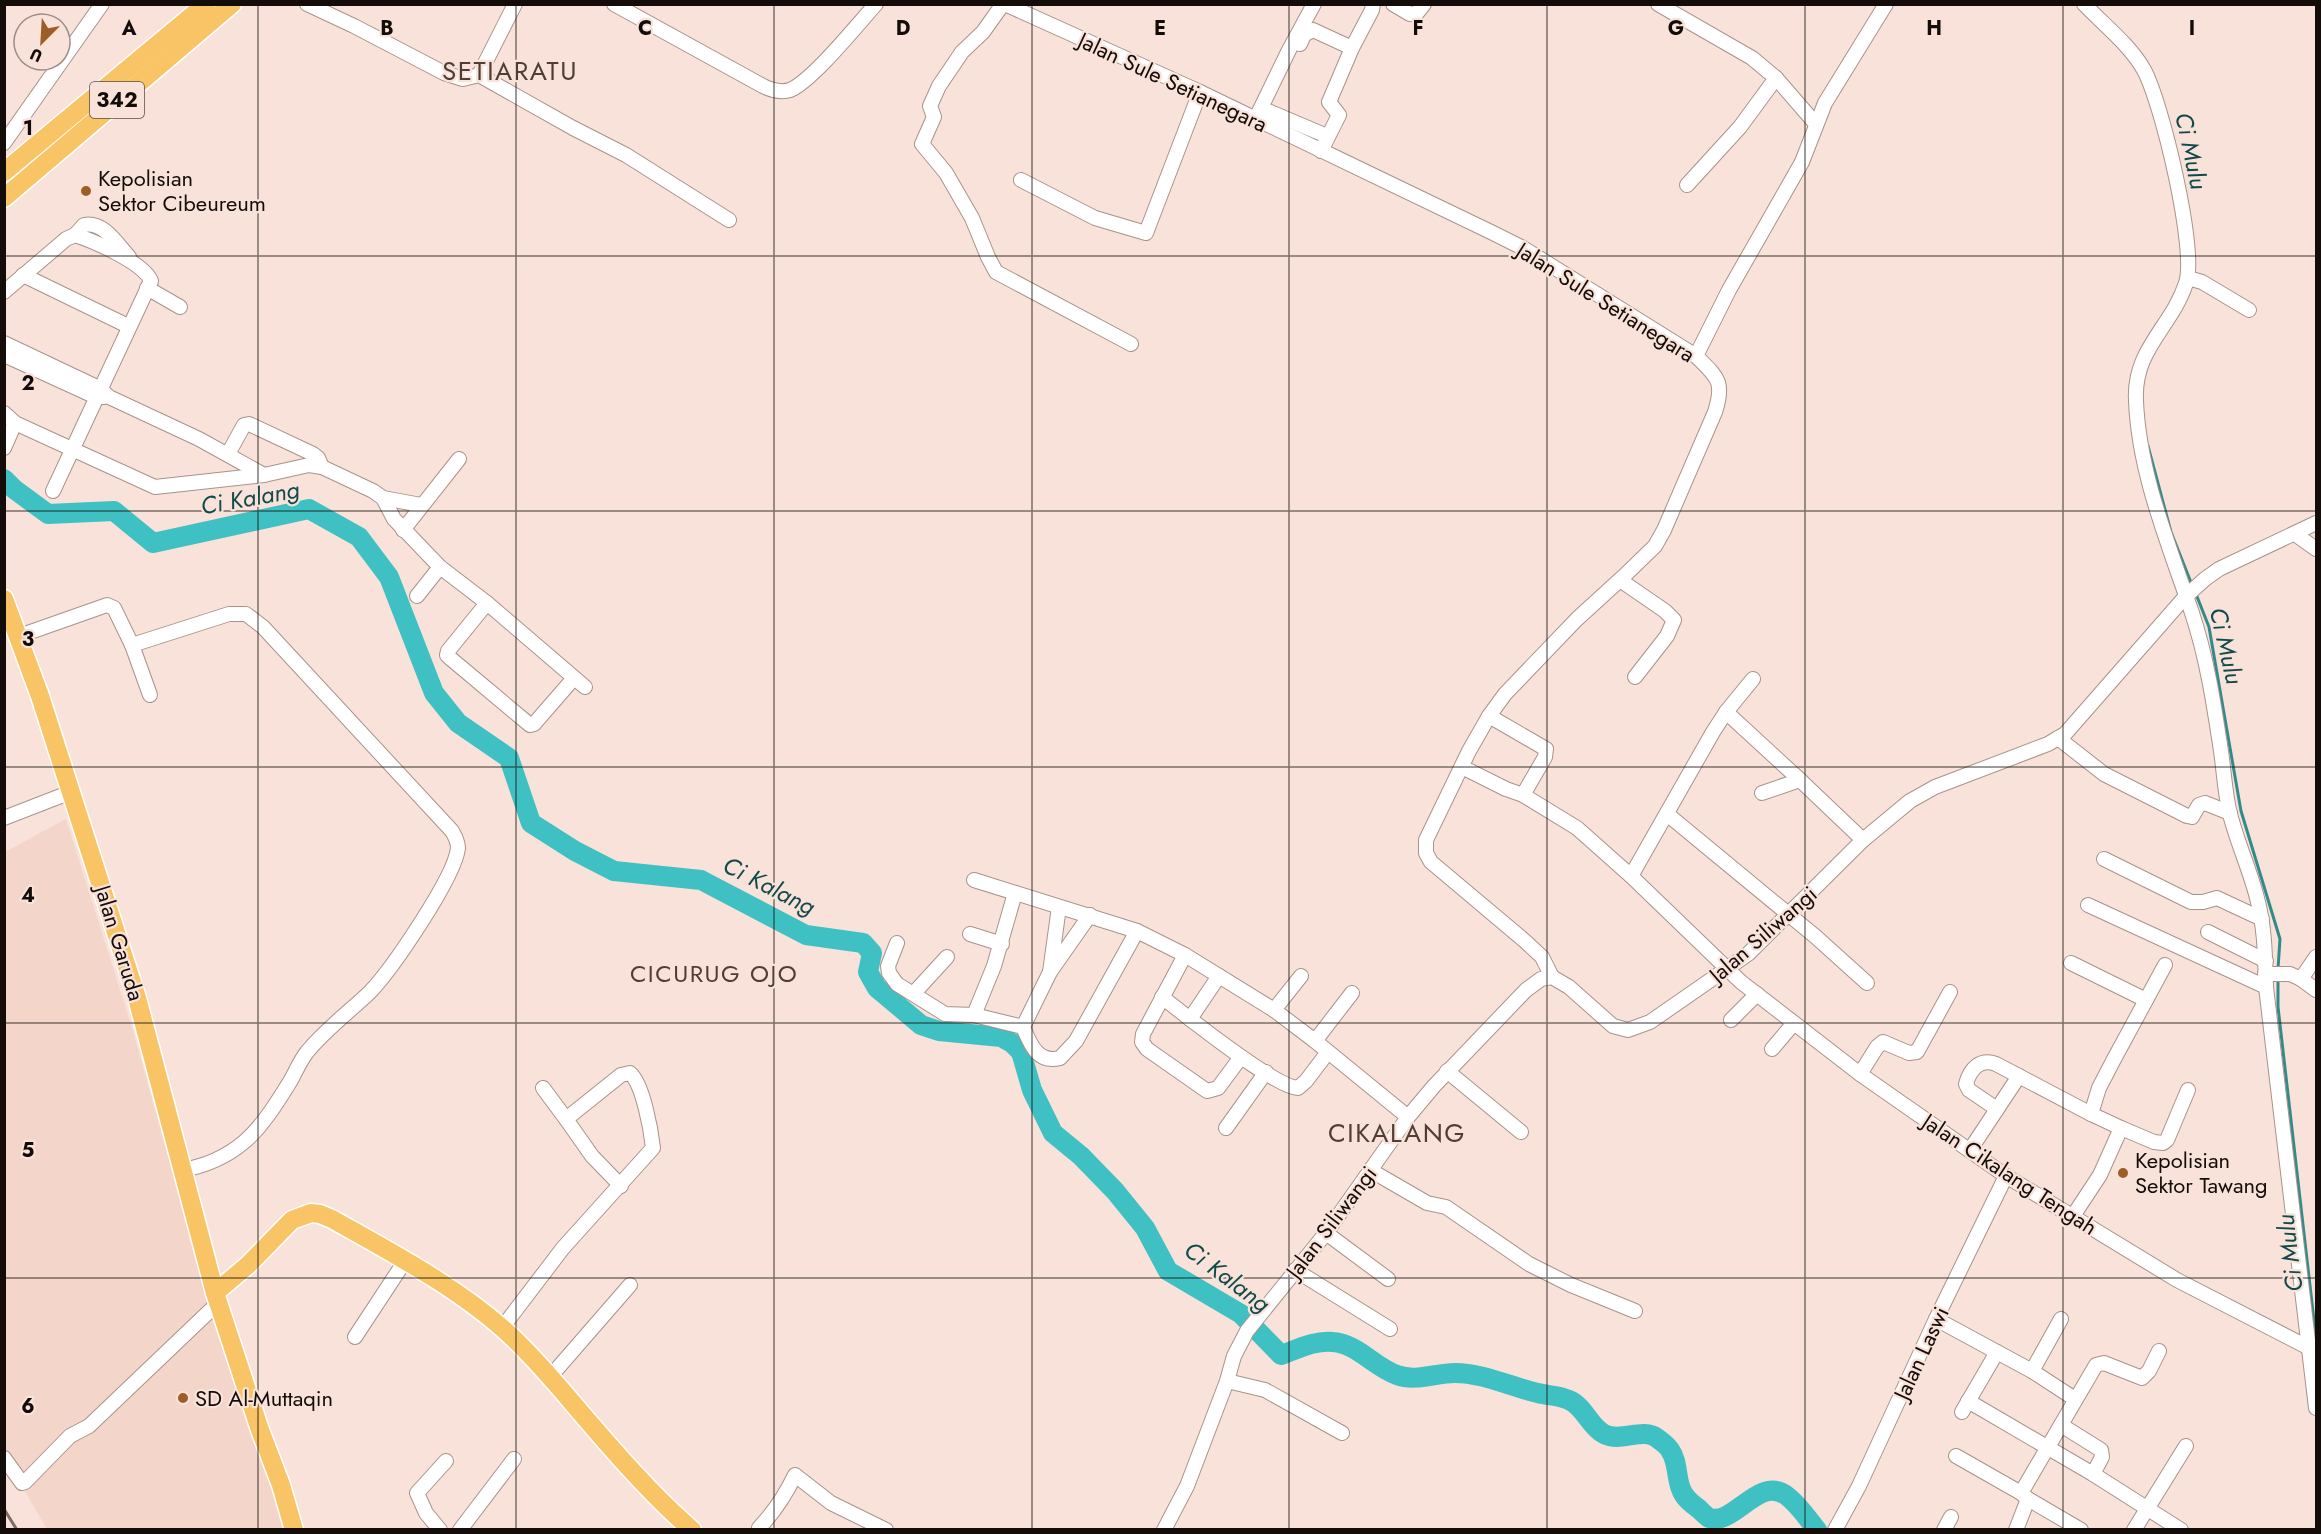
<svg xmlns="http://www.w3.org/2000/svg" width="2321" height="1534" font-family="Jost,sans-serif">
<rect width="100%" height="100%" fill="#f9e2d9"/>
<g fill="#f4d5c9">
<path d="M66,819L133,1031L210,1306L23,1481L5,1453V852Z"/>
<path d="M217,1309L287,1529H47L23,1488Z"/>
</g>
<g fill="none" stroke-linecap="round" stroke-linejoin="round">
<g stroke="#328b8b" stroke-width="3">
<path d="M2148,446L2171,532L2192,585"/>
<path d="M2196,594L2209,627L2241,811L2280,939L2278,969"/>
<path d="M2278,979V1007L2316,1338"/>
</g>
<path stroke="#3fc1c3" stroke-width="20" d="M4,479L14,489L48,514L114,511L153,543L309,509L359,537L389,577L434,693L458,723L509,758L531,823L575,851L614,871L701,880L806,935L863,943L872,953L868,972L877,988L921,1025L939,1031L1001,1037L1012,1043L1021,1052L1032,1090L1053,1133L1081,1156L1115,1191L1145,1228L1168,1271L1241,1314L1281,1355C1298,1349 1315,1340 1333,1342C1358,1344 1374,1367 1397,1375C1416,1382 1435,1373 1455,1373C1483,1373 1511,1387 1538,1393C1549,1396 1559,1395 1569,1400C1585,1407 1589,1426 1604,1434C1620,1443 1643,1427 1657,1438C1661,1441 1668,1446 1670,1450C1678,1461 1676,1477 1681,1489C1684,1498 1692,1504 1699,1509C1702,1512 1706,1516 1709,1518C1735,1526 1759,1474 1787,1496C1798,1504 1808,1519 1817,1530"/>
<g stroke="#a8938a" stroke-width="16">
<g id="minor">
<path d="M307,4L354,26L444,73L463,79L479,75L515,4"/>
<path d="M614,4L763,86C771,90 780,93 790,90C812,81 858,24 876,4"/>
<path d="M1003,4L983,32L962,52L939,86L930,106L934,117L922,144L946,173L972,218L988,257L996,272L1131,344"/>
<path d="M1005,4L1200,92L1493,233L1523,248L1696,356C1717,377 1725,381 1715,412L1664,530L1655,546L1623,577L1577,619L1505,694L1489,716L1469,751L1426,840V853L1431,862L1526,942L1542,957L1552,977"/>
<path d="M1393,4L1410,14L1417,13L1424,4"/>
<path d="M1658,4L1752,58L1776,78L1815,123"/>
<path d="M2084,4C2104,25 2130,45 2144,70C2162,103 2197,250 2186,283C2172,327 2133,349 2136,401C2139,474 2169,545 2192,613C2207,658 2214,705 2221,751C2224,772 2225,794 2230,814C2237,842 2250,870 2257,898C2265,928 2265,956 2266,987L2316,1408"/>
<path d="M1300,44L1304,35L1313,30L1352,48"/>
<path d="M479,75L573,128L626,155L729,220"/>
<path d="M1263,109L1327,136"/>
<path d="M1255,120L1289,50L1314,4"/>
<path d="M4,143L102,4"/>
<path d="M1321,151L1339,115L1329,102L1352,48L1372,10L1373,4"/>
<path d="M1021,180L1095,218L1146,233L1200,92"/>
<path d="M1687,185L1740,127L1776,78"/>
<path d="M75,235L84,225C104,221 117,244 129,257"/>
<path d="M23,275L128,326"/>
<path d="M2188,278L2202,282L2249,310"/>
<path d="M147,288L180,307"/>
<path d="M4,292L66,239L75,235C94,241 144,263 151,281L53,491"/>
<path d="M4,343L99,388L109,397L199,439L264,475"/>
<path d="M4,355L96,397H104"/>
<path d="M1696,356L1729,290L1802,162L1825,103L1886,4"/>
<path d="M4,413L15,423L155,487L264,475L309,465L322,467L373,491L383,498L394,519L440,567L487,603L585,687"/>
<path d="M4,448L15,423"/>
<path d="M228,454L244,425L249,424L313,454L318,458L322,467"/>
<path d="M383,498L421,505"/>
<path d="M403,530L459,459"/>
<path d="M2295,534L2316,549"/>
<path d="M1620,580L1665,611L1674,620L1667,636L1635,677"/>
<path d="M417,596L440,567"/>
<path d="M487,603L448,651L447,655L450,658L530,725L534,724L574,678"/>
<path d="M19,636L107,605L114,608L132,645L229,614H246L263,627L452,831C455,836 458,842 458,848C455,877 392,969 370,992C349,1012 325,1030 307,1052C300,1061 296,1071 291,1080C278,1101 263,1126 244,1142C225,1158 206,1166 182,1170"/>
<path d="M132,645L150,695"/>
<path d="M1726,712L1800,780"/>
<path d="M1489,716L1546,749L1545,757L1523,795"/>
<path d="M2058,738L2104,774L2187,816L2192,817L2199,805L2205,803L2230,813"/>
<path d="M1462,767L1506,789L1523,795L1577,828L1631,876L1741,982L1860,1074L2006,1176L2177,1280L2315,1351"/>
<path d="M1762,793L1800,780L1863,840"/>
<path d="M1667,814L1816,937L1867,983"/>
<path d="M4,818L71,792"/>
<path d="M2104,859L2191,902H2203L2217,898L2262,919"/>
<path d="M1631,876L1713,732L1726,712L1753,679"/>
<path d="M974,880L1137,931L1185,955L1274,1010L1315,1041L1408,1117"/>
<path d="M1015,893L994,966L974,1015L1023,1027C1030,1043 1037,1064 1060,1058L1076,1041L1137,931"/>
<path d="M2088,905L2266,987"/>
<path d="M2208,932L2266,961"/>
<path d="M970,934L1002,944"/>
<path d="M897,943L888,966L889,973L897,984L945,1014L974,1015"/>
<path d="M1185,955L1143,1034L1142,1042L1147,1049L1207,1091L1218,1088L1241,1057"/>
<path d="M2071,963L2146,1000"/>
<path d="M1050,972L1059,907"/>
<path d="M2265,974H2290L2301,979L2316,957"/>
<path d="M1219,976L1190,1019C1209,1033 1277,1087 1298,1088L1306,1081L1328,1052"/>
<path d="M2301,979L2316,990"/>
<path d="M914,993L947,957"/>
<path d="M1162,997L1190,1019"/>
<path d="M1274,1010L1301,976"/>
<path d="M1731,1020L1757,994"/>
<path d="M1023,1027L1050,972L1090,915"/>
<path d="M1315,1041L1352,993"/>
<path d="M1772,1049L1794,1023"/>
<path d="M1447,1071L1521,1132"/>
<path d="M1860,1074L1877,1047L1883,1042L1909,1053L1917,1052L1950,992"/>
<path d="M1997,1109L1969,1090L1966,1084C1970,1069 1980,1058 1996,1064L2091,1114"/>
<path d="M566,1119L592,1156L621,1186"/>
<path d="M1226,1128L1266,1072"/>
<path d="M2121,1128L2154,1142L2163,1143L2167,1140L2188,1090"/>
<path d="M1970,1150L2019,1076"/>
<path d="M1370,1170L1427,1203L1446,1207L1529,1264L1571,1285L1635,1311"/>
<path d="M2073,1216L2100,1175L2121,1128L2091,1114L2099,1088L2113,1061L2165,965"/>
<path d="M1326,1233L1388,1279"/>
<path d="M1295,1270L1390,1329"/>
<path d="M1936,1319L2032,1371L2075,1399"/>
<path d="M502,1328L563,1248L653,1148C651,1130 643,1084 630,1073L621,1075L566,1119L543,1088"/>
<path d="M355,1337L405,1261"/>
<path d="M2032,1371L2061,1319"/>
<path d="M550,1377L630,1285"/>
<path d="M1227,1381L1265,1390L1342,1433"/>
<path d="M1968,1401L2093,1474L2181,1530"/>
<path d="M1962,1412L1997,1352"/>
<path d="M2061,1425L2101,1450L2102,1457L2093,1474"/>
<path d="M1956,1456L2021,1493L2028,1499L2016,1530"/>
<path d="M4,1458L22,1483L25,1482L70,1436L89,1426L218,1303"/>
<path d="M2021,1493L2096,1365L2104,1363L2142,1378L2149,1371L2159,1351"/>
<path d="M2028,1499L2081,1530"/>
<path d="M440,1530L426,1513L417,1493L446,1461"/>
<path d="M460,1530L514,1459"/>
<path d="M761,1530L759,1528C775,1511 785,1496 795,1475L831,1503L886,1530"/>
<path d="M1164,1530L1187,1486L1227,1381L1234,1356L1247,1331L1326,1233L1408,1117L1434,1086L1526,990L1541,979L1552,977L1569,987L1613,1026L1628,1030L1650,1022L1748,954L1863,840L1910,801L1935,787L2048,744L2065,734L2185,597L2205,579L2219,569L2316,523"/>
<path d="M1835,1530L1859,1486L1936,1319L2006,1176"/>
<path d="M1944,1530L1951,1517"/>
<path d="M2134,1530L2186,1446"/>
</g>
</g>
<g stroke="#fff" stroke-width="21">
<g id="major">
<path d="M4,172L206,4"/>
<path d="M4,198L232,4"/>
<path d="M4,599L40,696L137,998L215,1293L260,1430L281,1485L294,1530"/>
<path d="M215,1293L248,1265L292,1220L311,1213L320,1214L332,1219C392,1253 461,1289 511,1336C541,1364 567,1397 594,1428C624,1463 657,1500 692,1530"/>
</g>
</g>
<use href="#minor" stroke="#fff" stroke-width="14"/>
<use href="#major" stroke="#f8c466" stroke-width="18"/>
<path stroke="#7c6e68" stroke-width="3" d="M4,1509L17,1530"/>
</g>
<path fill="none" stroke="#130c09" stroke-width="1.5" stroke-opacity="0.55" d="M258,4V1530M516,4V1530M774,4V1530M1032,4V1530M1289,4V1530M1547,4V1530M1805,4V1530M2063,4V1530M4,256H2316M4,511H2316M4,767H2316M4,1023H2316M4,1278H2316"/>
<g fill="#9d5d26" stroke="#f9e2d9" stroke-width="2">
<circle cx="86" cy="191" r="6"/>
<circle cx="2123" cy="1173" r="6"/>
<circle cx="183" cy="1398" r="6"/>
</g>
<g text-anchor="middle" stroke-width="4.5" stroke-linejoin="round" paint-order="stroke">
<rect fill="#f9e2d9" stroke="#584c47" stroke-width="1.5" x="90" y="82" width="54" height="36" rx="4.5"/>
<g font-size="21" font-weight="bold" fill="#130c09">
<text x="117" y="107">342</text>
</g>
<g font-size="22" fill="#130c09" stroke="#f9e2d9">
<text transform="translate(1173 82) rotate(25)" y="8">Jalan Sule Setianegara</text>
<text transform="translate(1606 302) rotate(32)" y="8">Jalan Sule Setianegara</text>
<text transform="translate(1763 934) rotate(-41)" y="8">Jalan Siliwangi</text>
<text transform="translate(120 943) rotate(73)" y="8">Jalan Garuda</text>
<text transform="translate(2010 1174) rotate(33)" y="8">Jalan Cikalang Tengah</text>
<text transform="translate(1331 1222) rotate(-53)" y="8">Jalan Siliwangi</text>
<text transform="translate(1921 1353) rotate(-65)" y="8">Jalan Laswi</text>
</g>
<g font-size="22" fill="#130c09" stroke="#f9e2d9" text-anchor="start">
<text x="98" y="186">Kepolisian<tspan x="98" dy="25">Sektor Cibeureum</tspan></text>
<text x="2135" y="1168">Kepolisian<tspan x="2135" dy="25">Sektor Tawang</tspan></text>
<text x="195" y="1406">SD Al-Muttaqin</text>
</g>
<g font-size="24" font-style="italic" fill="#114a4a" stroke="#f9e2d9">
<text transform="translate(2191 151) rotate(78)" y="8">Ci Mulu</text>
<text transform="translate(250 498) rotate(-10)" y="8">Ci Kalang</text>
<text transform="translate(2226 646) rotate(77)" y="8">Ci Mulu</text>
<text transform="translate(769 886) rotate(27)" y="8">Ci Kalang</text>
<text transform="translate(2290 1253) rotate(-97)" y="8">Ci Mulu</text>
<text transform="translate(1227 1277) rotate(37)" y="8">Ci Kalang</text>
</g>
<g font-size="24" letter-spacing="1.5" fill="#4f3d36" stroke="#f9e2d9">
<text x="714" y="982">CICURUG OJO</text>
</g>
<g font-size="26" letter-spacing="1.5" fill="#4f3d36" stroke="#f9e2d9">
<text x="510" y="80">SETIARATU</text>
<text x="1397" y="1142">CIKALANG</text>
</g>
</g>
<g font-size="20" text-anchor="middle" font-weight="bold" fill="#130c09" stroke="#f9e2d9" stroke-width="4.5" stroke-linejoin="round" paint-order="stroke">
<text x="129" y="35">A</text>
<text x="387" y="35">B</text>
<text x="645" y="35">C</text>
<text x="903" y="35">D</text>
<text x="1160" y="35">E</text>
<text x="1418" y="35">F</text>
<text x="1676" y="35">G</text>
<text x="1934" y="35">H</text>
<text x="2192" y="35">I</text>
<text x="28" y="135">1</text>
<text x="28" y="390">2</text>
<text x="28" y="646">3</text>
<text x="28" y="902">4</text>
<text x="28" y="1157">5</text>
<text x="28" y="1413">6</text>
</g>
<rect width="2321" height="1534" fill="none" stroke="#130c09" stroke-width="12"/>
<g transform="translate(42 42) rotate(204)"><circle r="28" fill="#f9e2d9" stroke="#9d8c86" stroke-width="1.5"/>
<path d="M0-4.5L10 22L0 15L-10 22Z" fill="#9d5d26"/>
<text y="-9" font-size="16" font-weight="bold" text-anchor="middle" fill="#130c09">U</text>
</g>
</svg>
